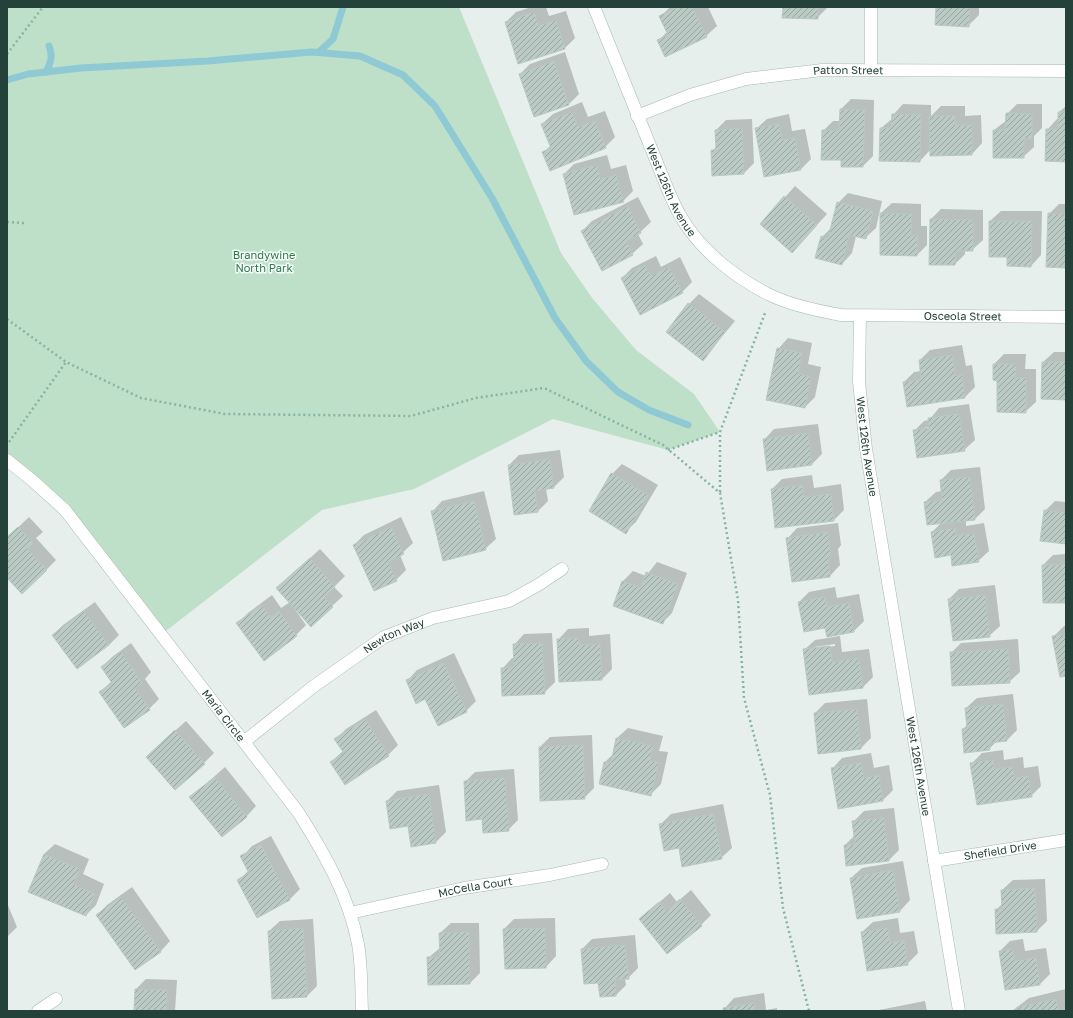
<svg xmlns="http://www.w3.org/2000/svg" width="1073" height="1018" font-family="'Golos Text',sans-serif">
<defs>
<pattern id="building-hatch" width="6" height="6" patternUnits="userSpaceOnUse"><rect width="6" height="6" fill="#bbcac4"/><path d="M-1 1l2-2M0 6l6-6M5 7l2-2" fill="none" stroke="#98a6a0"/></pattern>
</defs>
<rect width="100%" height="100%" fill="#e6efeb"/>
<path fill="#bfe0c8" d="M7,7H459L561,253L593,299L636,350L694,394L720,432L668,450L553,419L414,489L322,510L162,634L65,510L7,461Z"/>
<g fill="#0003" fill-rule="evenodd">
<path d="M532,7H546L549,16L566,11L575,38L565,48L519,63L506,22L516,12Z"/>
<path d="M670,7H708L717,26L706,36L665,56L658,41L667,32L660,17Z"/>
<path d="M784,7H828L817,18Z"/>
<path d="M937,7H979V15L968,26Z"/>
<path d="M565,52L579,94L569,104L535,116L520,74L530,64Z"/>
<path d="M851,99L874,100L873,156L863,166L842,159L823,131L833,121H840L841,109Z"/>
<path d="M582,102L588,117L605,111L615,137L605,147L544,152L551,145L542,124L553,114Z"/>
<path d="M903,104L931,105V116L941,106H965V116L981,115L982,143L972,154L931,149L920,161L881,128L893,118V115Z"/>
<path d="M1017,104H1042V128L1034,136V147L1023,157L994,130L1007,120V114Z"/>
<path d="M1066,106V161L1047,130L1057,119H1059V112Z"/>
<path d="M789,114L792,131L805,129L811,159L800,170L756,129L767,119Z"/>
<path d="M752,119L754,163L744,173L713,175L712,151L717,146L716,130L726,120Z"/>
<path d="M607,155L611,169L626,165L633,191L623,201L564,174L574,164Z"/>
<path d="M795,186L827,214L792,252L761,224Z"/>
<path d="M848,193L882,201L876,228L865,238L856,236L852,253L842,264L822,237L832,227L838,203Z"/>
<path d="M638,197L651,222L638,234L643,244L632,254L602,270L582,231L592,221Z"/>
<path d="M892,203L921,204V226H927V245L917,255L881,254V213Z"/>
<path d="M1059,204H1066V267L1049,214Z"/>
<path d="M941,209L983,210V240L972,250H965V254L955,264L931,219Z"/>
<path d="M1001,211H1042L1041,255L1031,266L1008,256L990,221Z"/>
<path d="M656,256L661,267L680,257L692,282L682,292L622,278L632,268Z"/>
<path d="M699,294L735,321L703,359L668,332L689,304Z"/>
<path d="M788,338L812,343L808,364L821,367L815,397L805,407L778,349Z"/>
<path d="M962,345L966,366L972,365L975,387L965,397L904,382L914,372L921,371L920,360L930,350Z"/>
<path d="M1054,352H1066V399L1042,398L1043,362Z"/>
<path d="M1004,354H1026L1025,369H1036V402L1025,412L998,380L994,364Z"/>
<path d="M969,404L975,440L964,450L914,431L924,421L929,420L939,408ZM934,426L924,430V428Z"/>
<path d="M818,424L822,454L812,464L768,470L764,440L774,429Z"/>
<path d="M560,450L564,477L554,487L546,489L548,501L538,511L509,465L519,455Z"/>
<path d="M622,464L658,485L636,522L625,532L612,474Z"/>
<path d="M980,467L985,509L975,519L966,520V526L984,523L989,551L978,561L952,554L932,532L942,522L925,502L936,492L942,491L941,480L951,470Z"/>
<path d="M812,475L814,488L841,484L844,510L834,520L772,489L782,479Z"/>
<path d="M484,491L496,539L485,549L432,512L442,501Z"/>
<path d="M1055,501L1066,502V543L1045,511Z"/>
<path d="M29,517L43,532L36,538L56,560L46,570L7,577V538Z"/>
<path d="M401,517L413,543L400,555L406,570L396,580L354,545L364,535Z"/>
<path d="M838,523L841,545L838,549L840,565L830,576L793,581L787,539L797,528Z"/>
<path d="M320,549L345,576L334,587L343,596L332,606L297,610L296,611L306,625L296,635L237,624L248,613L272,595L281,608L290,602L288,578Z"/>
<path d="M1066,554V602L1043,565L1053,555Z"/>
<path d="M657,562L687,573L672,613L662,623L614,606L623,581L633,571L646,576Z"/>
<path d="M995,585L1000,626L989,636L949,599L959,589Z"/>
<path d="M835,587L837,598L859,594L864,621L854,631L828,636V638L840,636L842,652L869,649L873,677L863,687L804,650L815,640L828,638L826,627L799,602L809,592ZM835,644V646L814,649V647Z"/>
<path d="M95,602L119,635L109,645L53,635L63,625Z"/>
<path d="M1064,626H1066V675L1053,637Z"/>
<path d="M589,628V636L610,634L612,669L602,679L560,681L558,640L568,629Z"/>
<path d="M552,633L555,682L544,693L502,669L512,658H515L514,645L524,634Z"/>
<path d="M1018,639L1020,672L1009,682L951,653L961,643Z"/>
<path d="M131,643L151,672L145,679L159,699L149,709L100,692L112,681L102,667L112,657Z"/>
<path d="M454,653L476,701L466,711L426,698L407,681L417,670Z"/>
<path d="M1013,694L1017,730L1007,740L997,741L989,749L963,729L968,724L966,708L977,698Z"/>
<path d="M867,699L871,738L861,748L819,753L815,713L825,703Z"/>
<path d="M376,710L398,745L388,755L331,762L343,751L336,739L346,729Z"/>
<path d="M186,721L214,753L204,763L157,747Z"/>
<path d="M628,728L663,736L659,751L668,752L661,784L651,794L600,783L605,762L614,753L617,738Z"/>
<path d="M592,735L594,788L584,798L540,747L550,737Z"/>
<path d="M1003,750L1004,760L1023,757L1024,768L1038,766L1041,786L1031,796L971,764L982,753Z"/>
<path d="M871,753L874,768L889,765L893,790L883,800L832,769L842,758Z"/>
<path d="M225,767L256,806L246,817L191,797Z"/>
<path d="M514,769L518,820L508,830L483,818L465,782L475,772Z"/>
<path d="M439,785L446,832L436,842L409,825L387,801L397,791Z"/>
<path d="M723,804L732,848L721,858L660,825L671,814Z"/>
<path d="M894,808L899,850L889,860L845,845L855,835L853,822L864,811Z"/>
<path d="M271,836L300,889L290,899L257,917L238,881L249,870L242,857L252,846Z"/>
<path d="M55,844L89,859L83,874L104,884L96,905L86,915L44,854Z"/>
<path d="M903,861L910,900L900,911L851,878L862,868Z"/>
<path d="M1045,879L1047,921L1037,931L996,910L1003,903L1002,890L1013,880Z"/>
<path d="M132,887L170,941L160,952L97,915L107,905Z"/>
<path d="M691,890L711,915L701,925L640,919L670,893L677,902Z"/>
<path d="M7,903L17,927L7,937Z"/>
<path d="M555,918L556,956L546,967L504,929L514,919Z"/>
<path d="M898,918L900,933L914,931L918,953L907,964L862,932L873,922Z"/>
<path d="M313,919L317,986L307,996L269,931L280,921Z"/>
<path d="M451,923H479L480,973L470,983L428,958L441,947L440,933Z"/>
<path d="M635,935L638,968L628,978L625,979L626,985L616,995L599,982L582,949L592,939Z"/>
<path d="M1023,939L1025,951L1046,948L1050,974L1040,984L1005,989L1000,951L1010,941Z"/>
<path d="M146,979L177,980L175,1011H135L136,989Z"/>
<path d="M1066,989V1011H1012L1029,998Z"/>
<path d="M764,993L766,1010L777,1008V1011H724V1009L734,998Z"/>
<path d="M925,1001L927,1011H878L879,1010Z"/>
</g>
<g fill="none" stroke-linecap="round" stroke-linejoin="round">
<g stroke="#8ec9d4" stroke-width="7">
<path d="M319,52L333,39L343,7"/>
<path d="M46,72C51,62 53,56 49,46"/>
<path d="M7,80L28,74L81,68L208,61L312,52L360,56L403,75L435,106L492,198L555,318L586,361L618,392L649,410L688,425"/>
</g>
</g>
<g fill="url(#building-hatch)" stroke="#b8c9c2">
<path d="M678,7H692L707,37L665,57L657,40L668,35L659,16Z"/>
<path d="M783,7H818V19L782,18Z"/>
<path d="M936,7H970L969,27L935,25Z"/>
<path d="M534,12L539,26L556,20L565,49L518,64L505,22Z"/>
<path d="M554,61L569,105L534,117L519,74Z"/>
<path d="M840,109L865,110L863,167H841V160H821L822,130L839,131Z"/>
<path d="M572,112L578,127L595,121L606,148L550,171L542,152L551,148L541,124Z"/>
<path d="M1058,112H1066V162L1045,161L1046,129H1058Z"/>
<path d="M1006,113L1032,114V139H1024V158H993V130H1005Z"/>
<path d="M892,114L921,115L920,162L879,161L880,128H891Z"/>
<path d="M929,116H955V125H972V155L930,156Z"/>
<path d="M779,124L782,140L795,138L801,170L764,177L755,128Z"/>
<path d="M742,128L744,174L712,176L711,150H716L715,130Z"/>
<path d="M597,165L600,179L616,175L624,202L574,215L563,174Z"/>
<path d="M784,196L817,225L792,253L760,224Z"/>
<path d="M837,202L873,211L866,239L849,235L842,265L815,258L821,236L828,238Z"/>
<path d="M628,206L641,233L626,241L633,255L602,271L581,231Z"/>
<path d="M880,213L912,214L911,236H917V256L880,255Z"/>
<path d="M1048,213L1066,214V268L1046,267Z"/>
<path d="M930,219L973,220V251H956L955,265H929Z"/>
<path d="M989,221H1032L1031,267L1007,266V257H989Z"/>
<path d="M645,265L651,276L669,267L683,293L640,315L621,278Z"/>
<path d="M688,303L725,332L703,361L666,332Z"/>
<path d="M777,348L802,353L798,374L811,377L805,408L766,400Z"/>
<path d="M952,355L956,376L962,375L965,398L907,407L903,382L921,379L919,360Z"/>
<path d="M1042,362H1066V400L1041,399Z"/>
<path d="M993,364H1016L1015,378H1026V413L997,412V381L993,380Z"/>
<path d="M959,414L965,451L917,458L913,430L929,428L928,418Z"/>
<path d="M808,433L812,465L767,471L763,439Z"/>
<path d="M550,459L554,488L535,491L538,512L514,515L508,465Z"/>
<path d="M611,473L648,495L626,534L589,511Z"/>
<path d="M970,477L975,520L927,525L924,502L942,500L940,480Z"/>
<path d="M802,485L804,497L831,494L834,521L775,528L771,489Z"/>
<path d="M474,501L486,550L443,561L431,511Z"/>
<path d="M1044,510L1066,513V544L1040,541Z"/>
<path d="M18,527L33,543L27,549L47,570L22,594L7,578V537Z"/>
<path d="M391,527L404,554L388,562L397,581L374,591L353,545Z"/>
<path d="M955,528L956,536L974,533L979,562L952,566L951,555L935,558L931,532Z"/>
<path d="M828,532L831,557H828L830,577L792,582L786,538Z"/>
<path d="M310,558L335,587L324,597L333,607L311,627L276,588Z"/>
<path d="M1066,564V603H1043L1042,565Z"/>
<path d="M646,572L678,584L663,624L613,606L622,581L641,588Z"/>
<path d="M985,595L990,637L953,641L948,599Z"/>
<path d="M825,597L827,607L849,603L854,632L827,637L825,628L804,632L798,602Z"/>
<path d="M262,605L271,618L279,611L297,636L264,661L236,623Z"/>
<path d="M84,611L109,645L77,669L52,635Z"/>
<path d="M1066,634V676L1060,677L1052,636Z"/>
<path d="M579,638V645L600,644L602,680L559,682L557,639Z"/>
<path d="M542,643L545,694L502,696L501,668L514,667L513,644Z"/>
<path d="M830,646L832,662L859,658L863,688L809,695L803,649Z"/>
<path d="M1008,649L1010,683L952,686L950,652Z"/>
<path d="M121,652L142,683L135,688L150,710L124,728L99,692L112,683L101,667Z"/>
<path d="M444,663L467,712L438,726L425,699L416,704L406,680Z"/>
<path d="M1003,704L1007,741L989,743L990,750L964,753L962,729L967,728L965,708Z"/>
<path d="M857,709L861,749L818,754L814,713Z"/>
<path d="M365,719L389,756L345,785L330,762L344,753L334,739Z"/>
<path d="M175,730L205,764L175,790L146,757Z"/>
<path d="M616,738L653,746L650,761L659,762L651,796L599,784L604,762L611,763Z"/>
<path d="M583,745L585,799L540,801L539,747Z"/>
<path d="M993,760L994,769L1013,767L1014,778L1028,776L1032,797L977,805L970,763Z"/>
<path d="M861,763L864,778L879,775L883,801L838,809L831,768Z"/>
<path d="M215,777L247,817L222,837L189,797Z"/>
<path d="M505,778L509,831L483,833L482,819L466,821L464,781Z"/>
<path d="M429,794L436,843L411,847L408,826L390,829L386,801Z"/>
<path d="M713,814L722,859L682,867L679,848L664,851L659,824Z"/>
<path d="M884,818L889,861L846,866L844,845L855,844L852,821Z"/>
<path d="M261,845L290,900L257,918L237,880L249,873L240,856Z"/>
<path d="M44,854L80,869L73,884L95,894L86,916L28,892Z"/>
<path d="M893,870L900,912L857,919L850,878Z"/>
<path d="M1035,888L1037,932L996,934L995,909H1002L1001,890Z"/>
<path d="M121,897L161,952L135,970L96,915Z"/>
<path d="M680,899L702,926L667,954L639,919L659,902L666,911Z"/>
<path d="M303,928L307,997L272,999L268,931Z"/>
<path d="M545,928L546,968L505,969L503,929Z"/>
<path d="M888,928L890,943L904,940L908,965L867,971L861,932Z"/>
<path d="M469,932L470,984L428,985L427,957H440L439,933Z"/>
<path d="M625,945L629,979L615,980L616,996L600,997L598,983L584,984L581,949Z"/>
<path d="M1013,949L1015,961L1036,958L1040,985L1005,990L999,951Z"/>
<path d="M135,989L167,990L166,1011H134Z"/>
<path d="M1056,999L1059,1011H1017V1007Z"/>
<path d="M754,1003L755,1011H723V1008Z"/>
</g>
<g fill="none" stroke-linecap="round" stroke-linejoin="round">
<g stroke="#a8b8b2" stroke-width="13">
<g id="street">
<path id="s1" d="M594,7L668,190C672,199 676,209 681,217C701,251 736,278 770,295C790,305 819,311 841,315L1066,317"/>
<path d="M871,70V7"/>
<path id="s2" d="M637,116L690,95L746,79L822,70L1066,71"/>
<path id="s3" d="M860,316L859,382L866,449L959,1011"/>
<path id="s4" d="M7,460L33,481L65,510L298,812C324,853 349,896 358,944C362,966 361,989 362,1011"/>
<path id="s5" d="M245,741L314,686L384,637L433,618L509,601L538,585L562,569"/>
<path id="s6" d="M934,861L1066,840"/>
<path id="s7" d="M350,913L464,888L550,875L602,864"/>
<path d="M38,1011L56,999"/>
</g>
</g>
<g stroke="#86b3a5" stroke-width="2.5" stroke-dasharray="2 3" stroke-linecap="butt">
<path d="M7,54L43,7"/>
<path d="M7,222L24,223"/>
<path d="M7,319L66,362L141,398L225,414L411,416L476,398L544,388L663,445L720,493L738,600L744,698L770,795L783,908L809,1011"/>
<path d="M9,442L66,362"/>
<path d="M668,450L720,432"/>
<path d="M720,492V432L765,313"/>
</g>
<use href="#street" stroke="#fff" stroke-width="12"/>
</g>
<g text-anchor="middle" stroke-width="3" stroke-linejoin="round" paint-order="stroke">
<g font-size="11" fill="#24423a" stroke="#f7fbf9">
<text dy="4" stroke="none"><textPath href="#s2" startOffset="218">Patton Street</textPath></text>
<text dy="4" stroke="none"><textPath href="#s1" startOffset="199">West 126th Avenue</textPath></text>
<text dy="4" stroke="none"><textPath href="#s1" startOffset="543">Osceola Street</textPath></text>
<text dy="4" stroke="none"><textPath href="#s3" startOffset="131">West 126th Avenue</textPath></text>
<text dy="4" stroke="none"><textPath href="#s5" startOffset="183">Newton Way</textPath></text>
<text dy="4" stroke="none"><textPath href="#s4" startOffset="336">Maria Circle</textPath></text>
<text dy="4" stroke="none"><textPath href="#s3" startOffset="455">West 126th Avenue</textPath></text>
<text dy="4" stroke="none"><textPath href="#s6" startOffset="67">Shefield Drive</textPath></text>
<text dy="4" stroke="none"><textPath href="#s7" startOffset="128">McCella Court</textPath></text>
</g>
<g font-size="11" fill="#2d7a4b" stroke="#f7fbf9">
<text x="264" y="259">Brandywine<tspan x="264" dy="13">North Park</tspan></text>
</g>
</g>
<rect width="1073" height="1018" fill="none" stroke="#24423a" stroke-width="16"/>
</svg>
